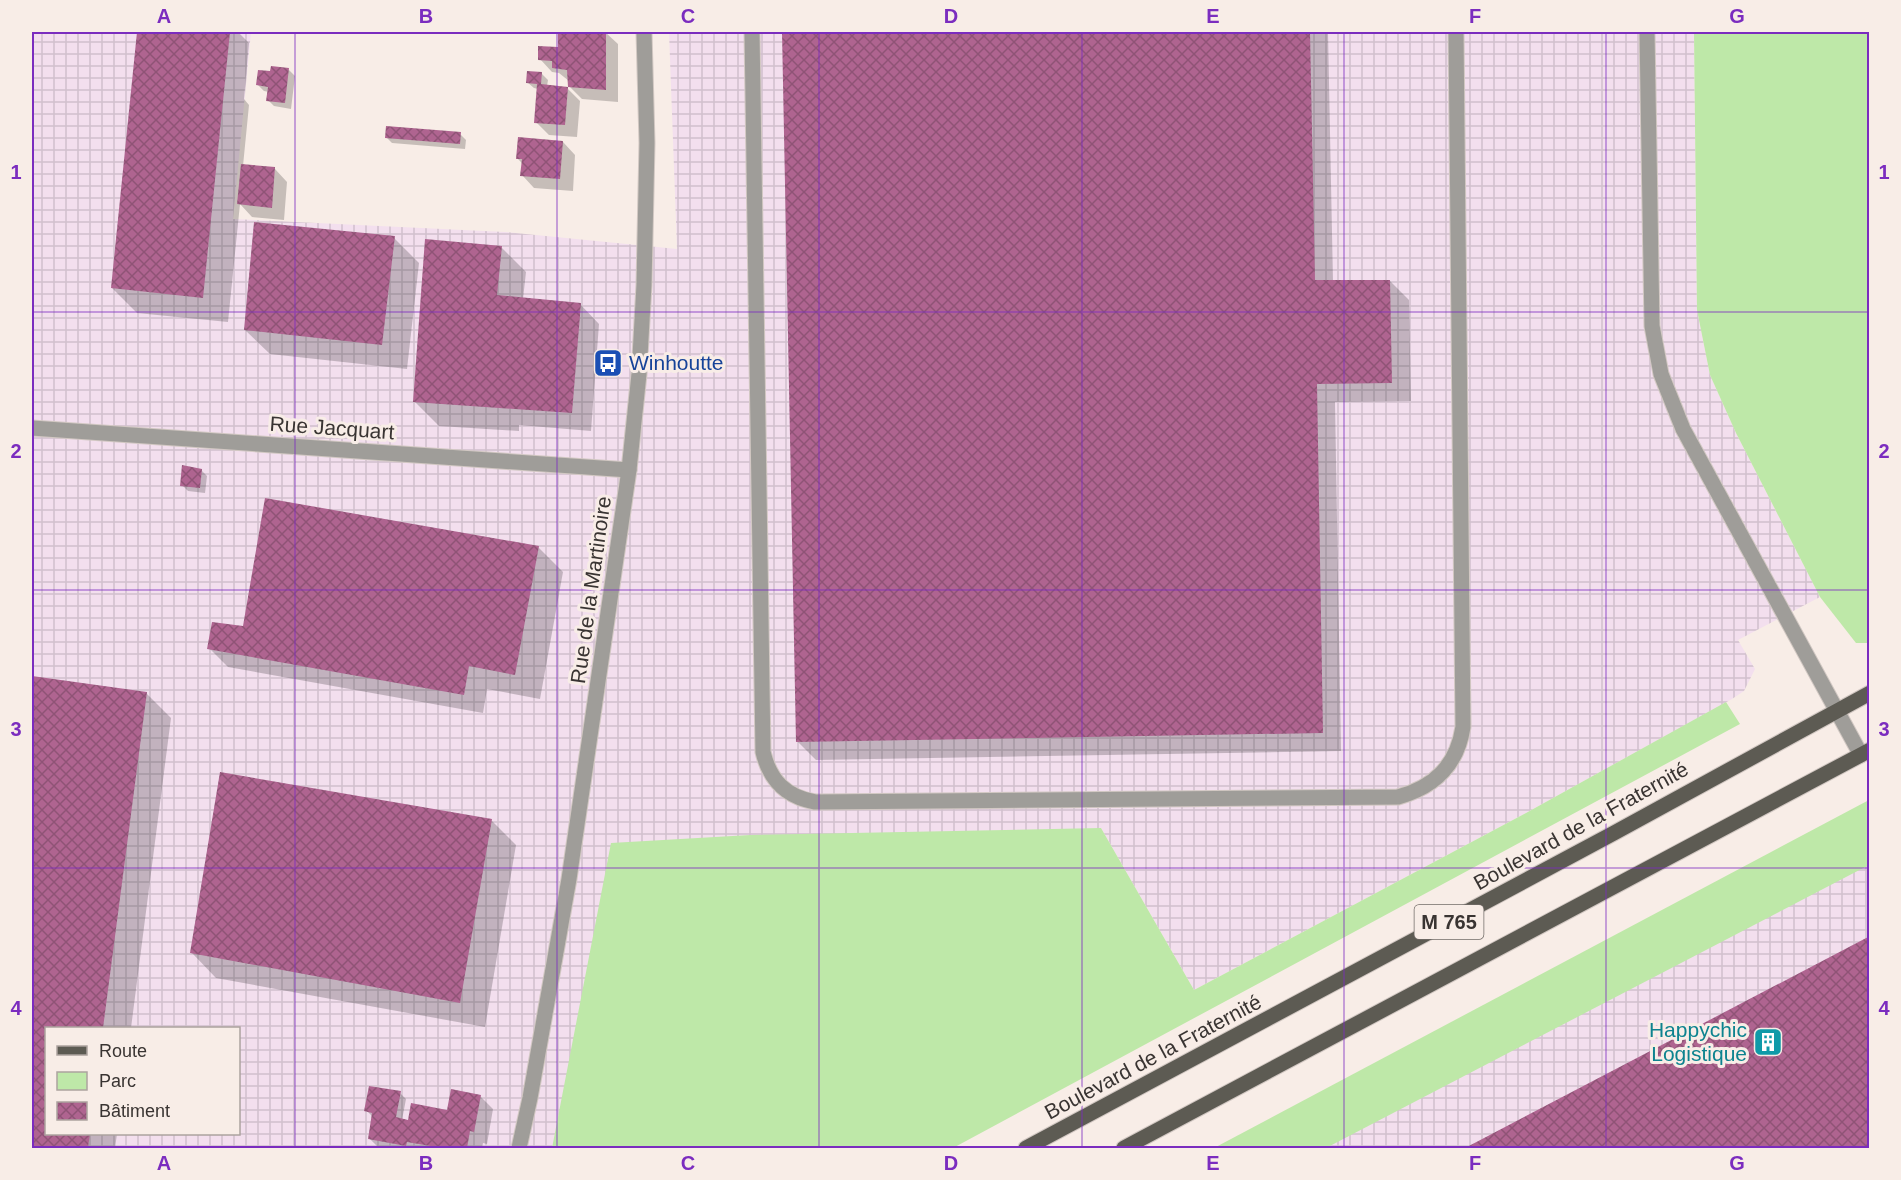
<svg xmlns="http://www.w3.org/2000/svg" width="1901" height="1180" font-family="Arial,sans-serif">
<defs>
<pattern id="industrial-grid" width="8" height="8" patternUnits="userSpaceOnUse" patternTransform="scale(1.5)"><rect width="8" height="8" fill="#f3dfee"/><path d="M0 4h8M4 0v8" fill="none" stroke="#d1c0cd"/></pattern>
<pattern id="building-cross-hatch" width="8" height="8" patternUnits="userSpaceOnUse" patternTransform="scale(1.5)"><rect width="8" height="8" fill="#af6490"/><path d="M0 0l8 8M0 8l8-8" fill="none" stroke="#8f5376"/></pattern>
</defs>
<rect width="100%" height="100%" fill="#f8ede7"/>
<g fill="url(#industrial-grid)" fill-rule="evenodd">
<path d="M32,32H251L233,219L505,232L677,249L669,32H1694L1697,310L1710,375L1736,433L1820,597L1738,640L1755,669L1744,691L1732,699L1526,813L1194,990L1101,828L567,1076L552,1148H32ZM46,1028H238V1134H46Z"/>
<path d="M1869,825V1148H1236Z"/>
</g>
<g fill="#bee8a8">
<path d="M1694,32H1869V643H1856L1820,597L1736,433L1710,375L1697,310Z"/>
<path d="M1726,702L1740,724L953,1148H552L611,843L750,835L1101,828L1194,990L1526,813Z"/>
<path d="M1869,800V865L1326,1148H1214Z"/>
</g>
<g fill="#0003">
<path d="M138,32H238L249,43L244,99L249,105L243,166L275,169L287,182L284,220L252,217L240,204L228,322L137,313L112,288Z"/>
<path d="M559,32H605L618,44V102L582,99L569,86V81L559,73L552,72L540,59L560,49Z"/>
<path d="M784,32H1328L1333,282L1390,281L1409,300L1411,401L1335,402L1341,751L816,760L797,741Z"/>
<path d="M289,70L295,76L291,109L274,106L268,100L269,92L264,91L258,85Z"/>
<path d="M542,74L548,80L547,86L567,88L580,101L577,137L549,135L536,122L538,89L534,88L527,82Z"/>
<path d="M460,134L466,140L465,149L392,143L386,137Z"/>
<path d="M563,142L575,155L573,191L534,188L522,175L523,164L517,158Z"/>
<path d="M394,238L419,263L407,369L270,354L245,330Z"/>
<path d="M501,247L526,272L523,299L580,304L599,324L591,431L519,425V431L439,426L414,401Z"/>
<path d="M201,470L207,476L205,493L188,491L182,485Z"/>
<path d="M538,547L563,572L540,699L487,689L483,713L228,667L209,648Z"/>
<path d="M32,678L146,693L171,718L131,1028H46V1134H117L115,1148H32Z"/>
<path d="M491,820L516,845L485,1027L216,978L192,953Z"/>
<path d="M1870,937V1148H1468Z"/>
<path d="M400,1093L406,1099L402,1120L410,1121L448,1112L480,1096L493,1109L487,1144L483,1143L482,1148H379L369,1138L372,1116L366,1110Z"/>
</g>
<g fill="url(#building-cross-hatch)">
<path d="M137,32H230L203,298L111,288Z"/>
<path d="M558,32H606V90L568,87L567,70L552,68V61L538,60V46L558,47Z"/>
<path d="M782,32H1310L1315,280H1390L1392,383L1317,384L1323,733L796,742Z"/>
<path d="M271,66L289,68L285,103L266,101L268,87L256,85L258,70L270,71Z"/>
<path d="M527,71L542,72L541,84L568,87L565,125L534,123L537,84L526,83Z"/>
<path d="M386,126L461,132L460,144L385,138Z"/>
<path d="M518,137L563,141L560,179L520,176L522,159H516Z"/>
<path d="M241,164L275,167L272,208L237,204Z"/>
<path d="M254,222L395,236L382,345L244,330Z"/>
<path d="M425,239L502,246L497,295L581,303L572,413L413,402Z"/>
<path d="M182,465L202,469L200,488L180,486Z"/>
<path d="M265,498L539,546L515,675L469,666L464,695L207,649L212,622L243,626Z"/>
<path d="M32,676L147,692L103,1028H46V1134H90L88,1148H32Z"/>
<path d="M220,772L492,819L460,1003L190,953Z"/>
<path d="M1870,936V1148H1465Z"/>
<path d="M369,1086L401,1091L396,1117L408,1120L411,1103L447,1110L451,1089L481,1095L474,1132L470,1131L467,1148H442L407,1142L406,1146L368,1139L372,1113L364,1111Z"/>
</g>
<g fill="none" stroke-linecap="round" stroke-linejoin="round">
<g stroke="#d2c8c3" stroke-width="17">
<path id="service" d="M752,32L763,752C770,781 786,797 815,802L1398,797C1434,787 1457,766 1463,727L1456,32"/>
</g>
<g stroke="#d2c8c3" stroke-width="17">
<g id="minor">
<path d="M1647,32L1652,326L1661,374L1683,429L1861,755"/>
<path d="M32,428L629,470"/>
<path d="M519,1148L530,1098L569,879L629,470L639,374L644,285L647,143L644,32"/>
</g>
</g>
<g stroke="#d2c8c3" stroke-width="17">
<g id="primary">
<path d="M1026,1148L1614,833L1870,693"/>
<path d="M1124,1148L1870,750"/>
</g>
</g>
<use href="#service" stroke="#9f9d99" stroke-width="15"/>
<use href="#minor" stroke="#9f9d99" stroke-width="15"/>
<use href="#primary" stroke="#5d5b53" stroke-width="15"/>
</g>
<path fill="none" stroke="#7b2cbf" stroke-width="1.5" stroke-opacity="0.55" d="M295,32V1148M557,32V1148M819,32V1148M1082,32V1148M1344,32V1148M1606,32V1148M32,312H1870M32,590H1870M32,868H1870"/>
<defs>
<g id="bus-square" transform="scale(1.5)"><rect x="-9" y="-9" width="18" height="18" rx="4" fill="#1a4fb4" stroke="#f8ede7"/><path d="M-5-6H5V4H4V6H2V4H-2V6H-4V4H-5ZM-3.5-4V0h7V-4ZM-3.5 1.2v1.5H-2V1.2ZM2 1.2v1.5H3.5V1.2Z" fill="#fff"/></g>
<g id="building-square" transform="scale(1.5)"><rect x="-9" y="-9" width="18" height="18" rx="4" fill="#0f9aa8" stroke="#f8ede7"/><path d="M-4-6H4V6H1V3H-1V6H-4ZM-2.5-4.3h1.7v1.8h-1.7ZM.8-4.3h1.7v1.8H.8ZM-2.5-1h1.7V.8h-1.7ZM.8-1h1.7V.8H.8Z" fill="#fff"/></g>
</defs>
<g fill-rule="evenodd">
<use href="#bus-square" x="608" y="363"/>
<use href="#building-square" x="1768" y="1042"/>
</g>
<g text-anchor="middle" stroke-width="6" stroke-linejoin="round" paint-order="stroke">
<rect fill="#f8ede7" stroke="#726c68" stroke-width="1.5" x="1414.5" y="905" width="69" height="34" rx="4.5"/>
<g font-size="20" font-weight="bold" fill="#393432">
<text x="1449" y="929">M 765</text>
</g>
<g font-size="21" fill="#164399" stroke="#f8ede7" text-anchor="start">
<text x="629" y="370">Winhoutte</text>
</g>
<g font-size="21" fill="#393432" stroke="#f8ede7">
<text transform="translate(332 428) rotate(4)" y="7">Rue Jacquart</text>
<text transform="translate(591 590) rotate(-82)" y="7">Rue de la Martinoire</text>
<text transform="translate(1581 826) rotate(-29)" y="7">Boulevard de la Fraternité</text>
<text transform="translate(1153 1057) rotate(-28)" y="7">Boulevard de la Fraternité</text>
</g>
<g font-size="21" fill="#0d838f" stroke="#f8ede7" text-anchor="end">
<text x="1747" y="1037">Happychic<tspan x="1747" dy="24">Logistique</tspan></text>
</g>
</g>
<rect width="1901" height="1180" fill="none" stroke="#f8ede7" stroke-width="66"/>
<rect x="45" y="1027" width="195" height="108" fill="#f8ede7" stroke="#aca39f" stroke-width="1.5"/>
<rect x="57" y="1046" width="30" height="9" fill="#5d5b53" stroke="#aca39f" stroke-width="1.5"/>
<text x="99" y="1057" font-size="18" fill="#393432">Route</text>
<rect x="57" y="1072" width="30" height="18" fill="#bee8a8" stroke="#aca39f" stroke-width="1.5"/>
<text x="99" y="1087" font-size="18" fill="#393432">Parc</text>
<rect x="57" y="1102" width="30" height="18" fill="url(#building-cross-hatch)" stroke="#aca39f" stroke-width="1.5"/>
<text x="99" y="1117" font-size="18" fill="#393432">Bâtiment</text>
<rect x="33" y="33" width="1835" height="1114" fill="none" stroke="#7b2cbf" stroke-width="2"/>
<g font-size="20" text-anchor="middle" font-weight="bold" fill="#7b2cbf">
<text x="164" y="23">A</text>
<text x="426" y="23">B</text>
<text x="688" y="23">C</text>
<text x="951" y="23">D</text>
<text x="1213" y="23">E</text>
<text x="1475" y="23">F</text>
<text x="1737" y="23">G</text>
<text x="16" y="179">1</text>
<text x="1884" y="179">1</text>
<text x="16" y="458">2</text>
<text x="1884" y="458">2</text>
<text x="16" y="736">3</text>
<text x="1884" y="736">3</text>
<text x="16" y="1015">4</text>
<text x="1884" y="1015">4</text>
<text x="164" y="1170">A</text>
<text x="426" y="1170">B</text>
<text x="688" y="1170">C</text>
<text x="951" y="1170">D</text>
<text x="1213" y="1170">E</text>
<text x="1475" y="1170">F</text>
<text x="1737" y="1170">G</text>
</g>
</svg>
